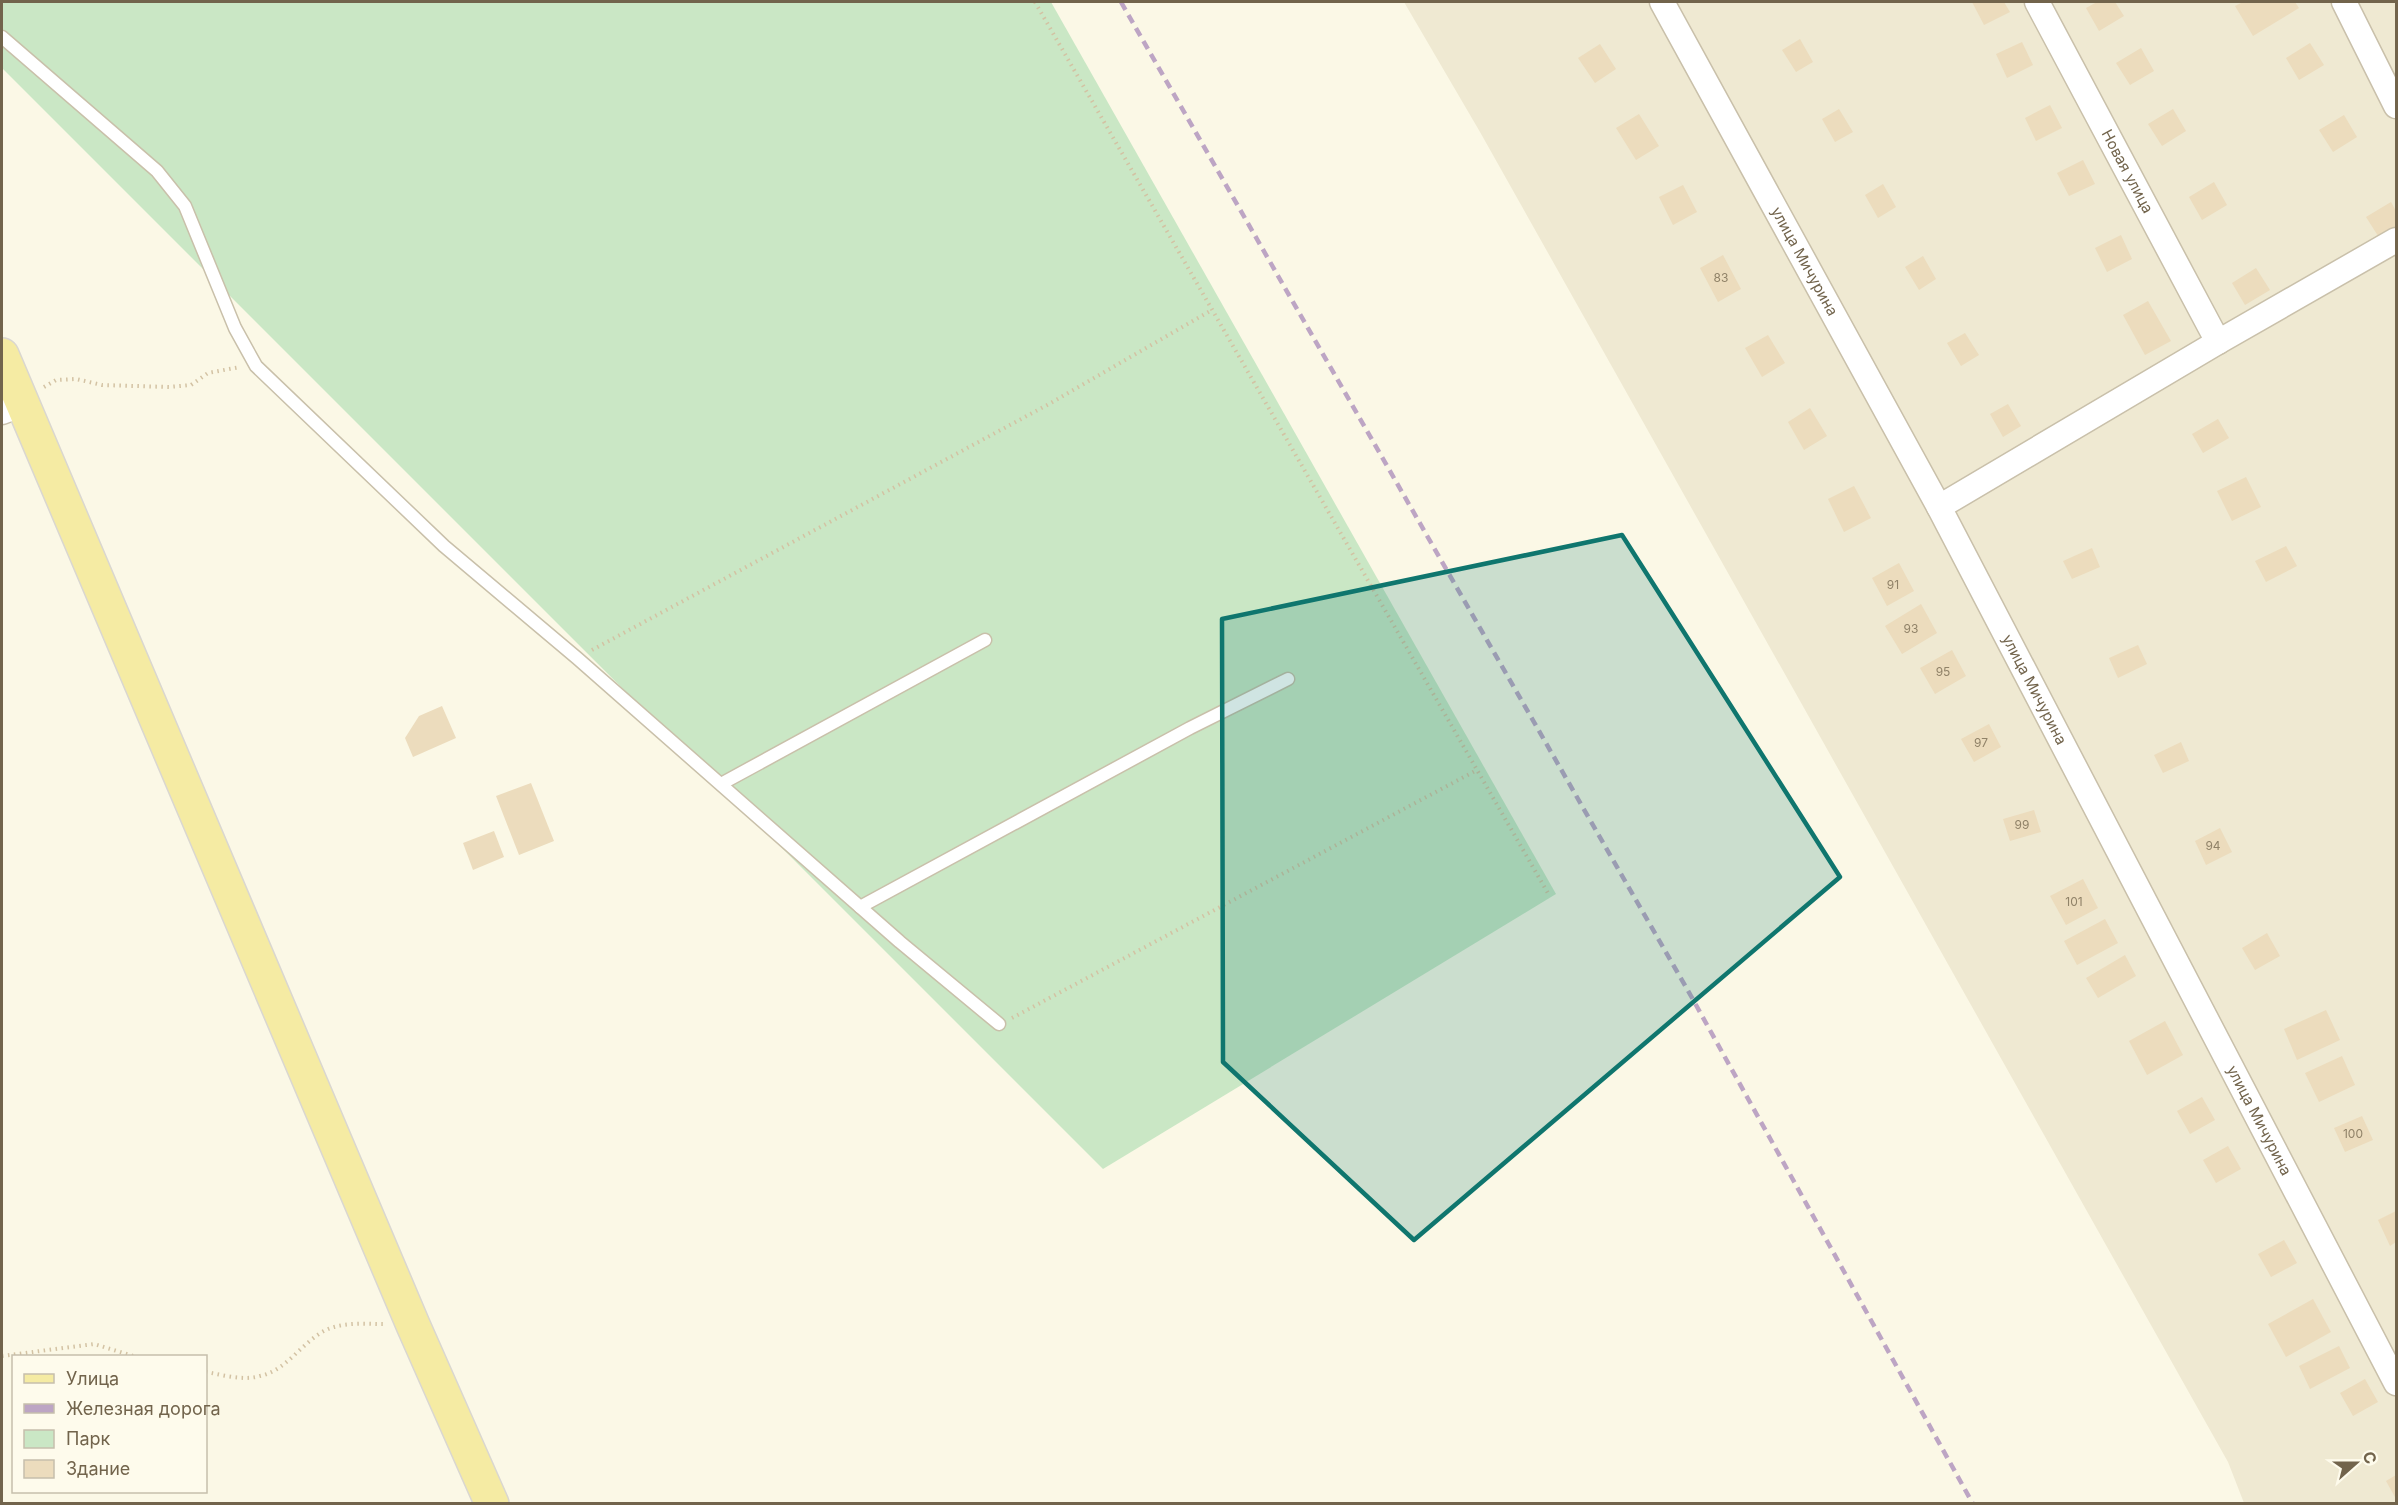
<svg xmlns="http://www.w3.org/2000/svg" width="2398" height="1505" font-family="Inter,sans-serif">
<rect width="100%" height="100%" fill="#fbf8e6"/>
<path fill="#efe9d2" d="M1404,2H2396V1503H2244L2228,1462L1480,132Z"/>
<path fill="#cae7c5" d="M2,2H1051L1556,894L1103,1169L2,68Z"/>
<g fill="#ecdcbd">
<path d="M1972,2H2004L2010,12L1984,25Z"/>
<path d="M2097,2H2115L2124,16L2099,31L2086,8Z"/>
<path d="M2243,2H2295L2299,8L2253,36L2235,6Z"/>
<path d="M1800,39L1813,62L1796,72L1782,50Z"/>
<path d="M2022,42L2033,65L2007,78L1996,54Z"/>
<path d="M2310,43L2324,65L2299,80L2286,58Z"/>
<path d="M1600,44L1616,69L1595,83L1578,58Z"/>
<path d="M2141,48L2154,71L2130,85L2116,63Z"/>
<path d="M2050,105L2062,128L2036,141L2025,118Z"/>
<path d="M1839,109L1853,132L1835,142L1822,119Z"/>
<path d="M2173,109L2186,131L2162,146L2148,124Z"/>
<path d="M1639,114L1659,146L1636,160L1616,128Z"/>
<path d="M2344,115L2357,137L2333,152L2319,130Z"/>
<path d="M2083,160L2095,184L2069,196L2057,173Z"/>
<path d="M2214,182L2227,205L2202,220L2189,197Z"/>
<path d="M1883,184L1896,207L1878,218L1865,195Z"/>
<path d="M1683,185L1697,212L1673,225L1659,197Z"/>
<path d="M2391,202L2396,211V229L2380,239L2366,217Z"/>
<path d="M2121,235L2132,259L2107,272L2095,248Z"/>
<path d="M1723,255L1741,289L1718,302L1700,268Z"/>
<path d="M1923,256L1936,279L1919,290L1905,267Z"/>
<path d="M2256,268L2270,290L2245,305L2232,283Z"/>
<path d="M2148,301L2171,341L2145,355L2123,315Z"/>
<path d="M1965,333L1979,355L1961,366L1947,343Z"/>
<path d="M1768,335L1785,363L1762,377L1745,348Z"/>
<path d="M2008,404L2021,426L2003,437L1990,414Z"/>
<path d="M1810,408L1827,436L1804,450L1788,422Z"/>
<path d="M2218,419L2229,438L2203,453L2192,434Z"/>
<path d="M2246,477L2261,507L2232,521L2217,491Z"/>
<path d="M1854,486L1871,518L1844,532L1828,499Z"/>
<path d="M2286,546L2297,566L2266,582L2255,561Z"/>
<path d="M2092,548L2100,567L2072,579L2063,561Z"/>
<path d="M1899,563L1914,591L1887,606L1872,578Z"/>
<path d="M1921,604L1937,633L1902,654L1885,626Z"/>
<path d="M2138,645L2147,664L2118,678L2109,658Z"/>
<path d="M1952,650L1966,676L1935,694L1920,668Z"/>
<path d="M442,706L456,738L413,757L405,738L419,716Z"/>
<path d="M1989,724L2001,747L1974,762L1961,739Z"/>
<path d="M2181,742L2189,761L2163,773L2154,755Z"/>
<path d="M531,783L554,841L519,855L496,796Z"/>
<path d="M2034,810L2041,832L2010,841L2003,819Z"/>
<path d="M2220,828L2232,852L2206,865L2195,841Z"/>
<path d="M494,831L504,857L473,870L463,843Z"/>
<path d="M2083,879L2098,908L2066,925L2050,896Z"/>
<path d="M2105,919L2118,943L2077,965L2064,941Z"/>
<path d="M2267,933L2280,956L2255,970L2242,948Z"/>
<path d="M2125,955L2136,976L2098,998L2086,978Z"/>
<path d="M2326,1010L2340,1040L2297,1060L2284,1029Z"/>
<path d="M2165,1021L2183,1055L2147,1075L2129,1041Z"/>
<path d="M2342,1056L2355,1085L2319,1102L2305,1073Z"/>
<path d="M2202,1097L2215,1120L2190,1134L2177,1111Z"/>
<path d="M2362,1116L2373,1140L2345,1152L2334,1128Z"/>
<path d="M2228,1146L2241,1169L2216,1183L2203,1160Z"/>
<path d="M2396,1211V1242L2390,1246L2378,1220Z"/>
<path d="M2284,1240L2297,1263L2271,1277L2258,1254Z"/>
<path d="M2313,1299L2331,1332L2286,1357L2268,1324Z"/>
<path d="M2339,1346L2350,1368L2310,1389L2299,1366Z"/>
<path d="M2365,1379L2378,1402L2353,1416L2340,1393Z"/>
<path d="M2396,1475V1499L2386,1481Z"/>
</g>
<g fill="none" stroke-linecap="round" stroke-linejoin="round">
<g stroke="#c9c0aa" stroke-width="15">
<g id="lane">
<path d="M2,37L157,171L185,206L235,328L256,366L444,546L577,658L900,942L999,1024"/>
<path d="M721,784L985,640"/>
<path d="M860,907L1190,728L1288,679"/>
</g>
</g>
<g stroke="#c9c0aa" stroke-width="27">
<g id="street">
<path id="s1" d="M1662,2L1939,507L2396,1383"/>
<path id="s2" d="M2037,2L2218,342"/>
<path d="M2344,2L2396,106"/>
<path d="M2,412L23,404"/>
<path d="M1939,507L2218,342L2396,240"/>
</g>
</g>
<g stroke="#dad7d0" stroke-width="36">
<path id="primary" d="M2,355L413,1325L492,1504"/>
</g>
<g stroke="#d3c2a3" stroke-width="4" stroke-dasharray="1.5 4.5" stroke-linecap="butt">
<path d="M1035,2L1549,895"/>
<path d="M44,387L56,380L76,379L102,385L169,387L191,385L208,373L240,367"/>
<path d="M592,650L1049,404L1212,310"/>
<path d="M1012,1018L1477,770"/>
<path d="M2,1356L94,1344L133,1356"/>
<path d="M206,1372C223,1375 243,1381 260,1376C288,1370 303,1340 328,1329C346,1322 365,1324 383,1324"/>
</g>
<use href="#lane" stroke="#fff" stroke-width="12"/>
<use href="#street" stroke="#fff" stroke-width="24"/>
<use href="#primary" stroke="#f5eba3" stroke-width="33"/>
<path stroke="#bda5c4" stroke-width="4.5" stroke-dasharray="9 6" stroke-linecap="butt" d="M1121,2L1691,996L1973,1504"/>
</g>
<path fill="#0f766e" fill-opacity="0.2" stroke="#0f766e" stroke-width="4.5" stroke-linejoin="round" d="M1622,535L1840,877L1414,1240L1223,1062L1222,619Z"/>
<g text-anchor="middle" stroke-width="4.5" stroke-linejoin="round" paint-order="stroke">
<g font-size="12" fill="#908268">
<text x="1721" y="282">83</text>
<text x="1893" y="589">91</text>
<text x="1911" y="633">93</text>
<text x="1943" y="676">95</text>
<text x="1981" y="747">97</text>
<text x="2022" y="829">99</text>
<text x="2213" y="850">94</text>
<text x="2074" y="906">101</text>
<text x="2353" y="1138">100</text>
</g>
<g font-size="15" fill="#72644c" stroke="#fefbec">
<text dy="5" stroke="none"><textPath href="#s2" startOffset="192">Новая улица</textPath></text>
<text dy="5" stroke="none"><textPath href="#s1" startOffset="296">улица Мичурина</textPath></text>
<text dy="5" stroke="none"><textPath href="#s1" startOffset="782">улица Мичурина</textPath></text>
<text dy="5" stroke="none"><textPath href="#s1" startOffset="1268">улица Мичурина</textPath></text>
</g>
</g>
<rect width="2398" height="1505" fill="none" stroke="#72644c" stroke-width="6"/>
<rect x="12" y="1355" width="195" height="138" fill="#fefbec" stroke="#c6bfac" stroke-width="1.5"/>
<rect x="24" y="1374" width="30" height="9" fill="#f5eba3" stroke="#c6bfac" stroke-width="1.5"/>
<text x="66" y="1385" font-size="18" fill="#72644c">Улица</text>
<rect x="24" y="1404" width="30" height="9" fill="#bda5c4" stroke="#c6bfac" stroke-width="1.5"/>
<text x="66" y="1415" font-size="18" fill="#72644c">Железная дорога</text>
<rect x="24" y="1430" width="30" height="18" fill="#cae7c5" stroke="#c6bfac" stroke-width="1.5"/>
<text x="66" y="1445" font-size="18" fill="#72644c">Парк</text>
<rect x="24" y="1460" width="30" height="18" fill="#ecdcbd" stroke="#c6bfac" stroke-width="1.5"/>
<text x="66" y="1475" font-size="18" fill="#72644c">Здание</text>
<g transform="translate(2356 1463) rotate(69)" stroke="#fefbec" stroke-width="4.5" paint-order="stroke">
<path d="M0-4.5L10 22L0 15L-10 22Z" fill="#72644c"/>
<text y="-9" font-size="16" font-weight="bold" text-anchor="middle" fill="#72644c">С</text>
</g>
</svg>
